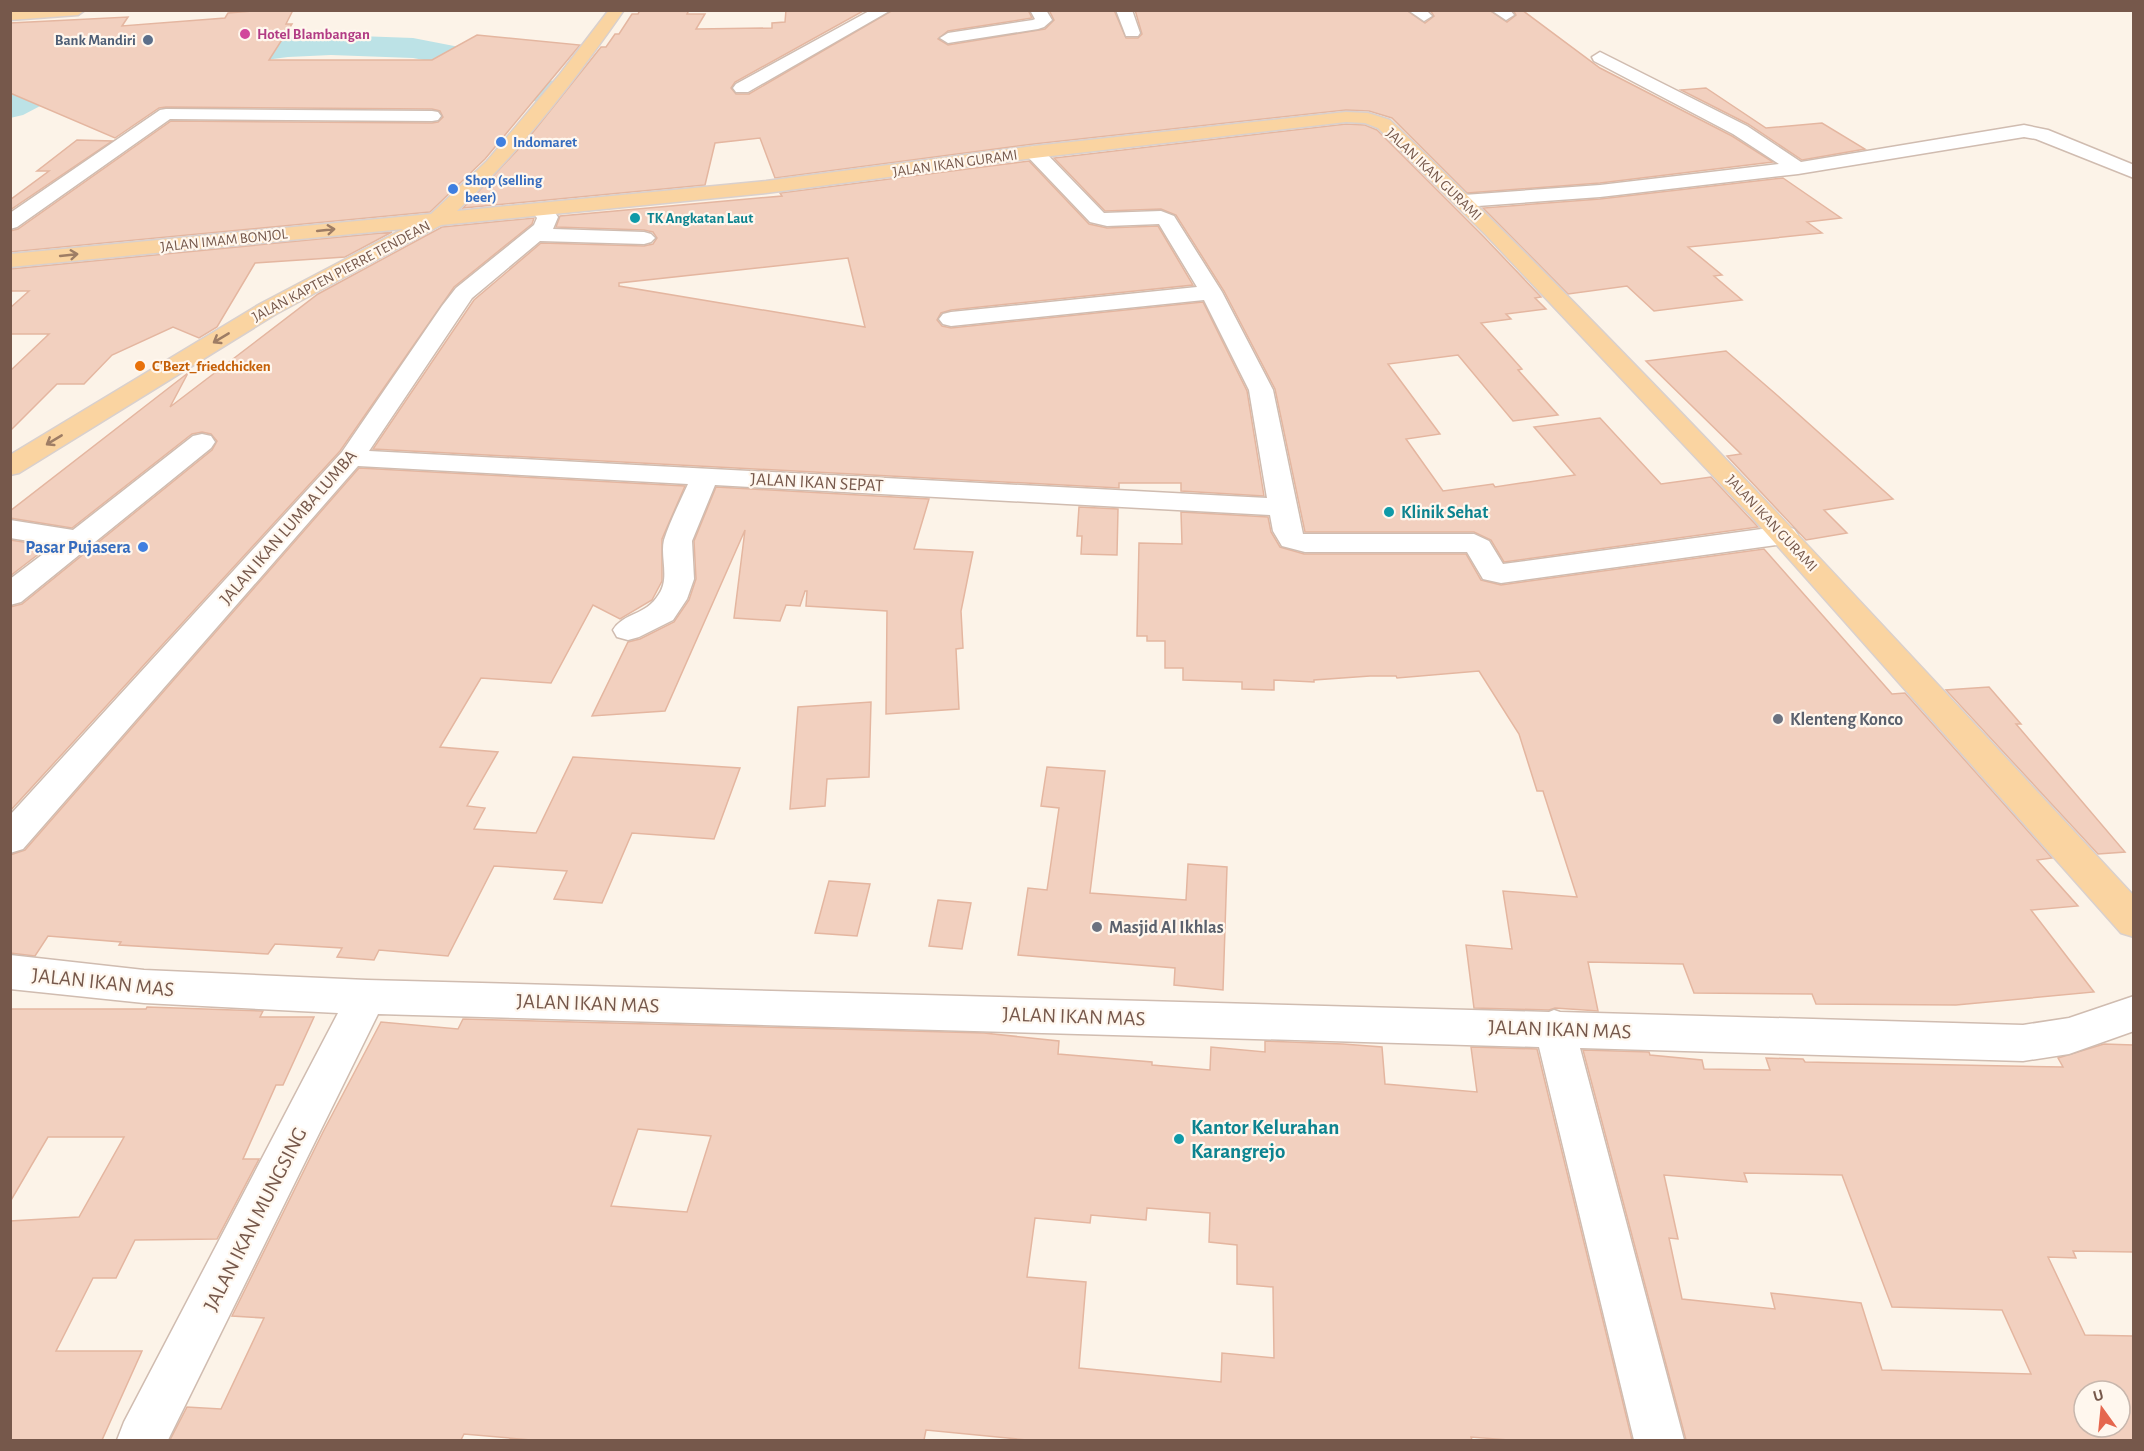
<svg xmlns="http://www.w3.org/2000/svg" width="2144" height="1451" font-family="'Alegreya Sans',sans-serif">
<rect width="100%" height="100%" fill="#fcf3e8"/>
<g fill="none" stroke-linecap="round" stroke-linejoin="round">
<path fill="#bce2e6" fill-rule="evenodd" d="M331,35L413,38L485,52L528,79L639,87L652,90L657,98L652,106L639,109L519,100L506,97L462,67L413,58L331,55L288,57L143,76L44,104L23,115L10,118V92C27,84 45,80 63,75C148,50 243,39 331,35Z"/>
</g>
<g fill="#f2d0bf" stroke="#e4b6a0" stroke-width="1.5" fill-rule="evenodd">
<path d="M266,10H293L286,24H292L269,60H432L477,35L580,45L485,159L430,212L10,252V231L18,229L171,121L432,123L438,122L443,117L440,111L432,109L166,107L159,108L115,138L10,93V23L128,17L122,26L225,18L228,13Z"/>
<path d="M640,10H689L687,14H705L696,29L772,28V23L785,22L786,10H865L735,82L731,88L736,94H749L893,10H1028L1032,18L948,31L938,39L948,45L1045,29L1054,20L1049,10H1114L1126,38H1138L1142,34L1135,10H1406L1425,23L1434,16L1430,10H1489L1507,22L1516,15L1513,10H1522L1600,68L1732,136L1773,162L1600,183L1467,193L1392,118L1369,111L1346,110L1034,144L775,178L760,138L715,143L705,185L463,208L526,141L601,47H606L615,34H619L632,14H638Z"/>
<path d="M1706,88L1766,128L1822,123L1865,149L1802,160L1748,124L1681,90Z"/>
<path d="M1346,124L1365,125L1377,130L1484,237L1541,297L1535,298L1546,309L1506,314L1511,319L1481,323L1522,369L1518,370L1558,415L1513,421L1458,355L1388,364L1440,434L1406,439L1443,491L1493,484L1495,487L1575,475L1534,427L1600,418L1661,484L1711,477L1758,527L1504,562L1491,540L1474,532H1305L1275,389L1224,291L1176,215L1161,209L1105,211L1054,158Z"/>
<path d="M77,140L112,141L10,210V200L49,171H37Z"/>
<path d="M1029,161L1089,224L1107,228L1158,226L1193,285L951,310L941,313L937,320L942,326L951,328L1203,302L1247,391L1264,496L1181,491V483H1119V488L373,449L474,300L541,243L644,246L653,244L657,238L653,232L644,230L556,227L560,216L782,196L780,193ZM848,258L865,327L619,286V283Z"/>
<path d="M1783,178L1841,218L1807,222L1822,233L1688,247L1722,275L1714,276L1742,300L1654,311L1627,286L1568,294L1483,208L1600,199Z"/>
<path d="M534,218L532,224L454,287L340,451L10,811V607L22,604L212,450L217,441L211,434L202,432L192,434L72,528L10,518V511L188,373L170,407L318,294L442,227Z"/>
<path d="M392,232L345,257L255,263L217,327L199,338L173,327L112,355L84,384H57L10,431V371L49,334H10V308L29,291H10V269Z"/>
<path d="M1726,351L1778,396L1893,499L1824,510L1847,533L1806,540L1727,456L1741,454L1646,361Z"/>
<path d="M359,468L685,486L662,539V581L652,600L620,619L593,605L551,683L481,678L440,747L498,752L467,806L485,808L474,829L536,833L573,757L740,768L714,839L632,833L602,903L554,899L567,871L494,866L448,956L379,950L374,960L337,957L342,948L275,944L268,954L119,945L121,942L48,936L35,956L10,953V855L25,850Z"/>
<path d="M716,487L929,499L914,549L973,552L961,611L963,648L956,649L959,709L886,714L887,611L806,606L807,591H805L800,606L786,605L780,621L734,618L745,530L665,711L592,716L628,642L640,639L674,622L689,600L696,579L694,541Z"/>
<path d="M1079,507L1118,509L1117,555L1081,554L1082,536H1077Z"/>
<path d="M1181,512L1268,517L1271,532L1280,547L1304,554H1466L1481,580L1501,585L1764,549L1892,694L1905,693L2052,858L2037,860L2078,906L2031,910L2094,992L1956,1005L1816,1004L1812,994L1694,993L1683,964L1588,962L1598,1011L1555,1008L1549,1010L1474,1008L1466,945L1512,949L1503,891L1577,897L1543,791H1537L1519,734L1479,671L1397,678L1396,676H1370L1314,680V682L1274,680V690L1242,689V682L1183,680V668H1165V641H1147V636H1137L1139,543L1182,544Z"/>
<path d="M10,540L49,546L10,576Z"/>
<path d="M1989,687L2021,724H2016L2125,852L2098,854L1946,690Z"/>
<path d="M871,702L869,777L827,779L825,806L790,809L798,707Z"/>
<path d="M1047,767L1105,771L1090,893L1186,900L1188,864L1227,867L1223,990L1174,985L1175,968L1018,955L1028,888L1047,890L1059,808L1041,806Z"/>
<path d="M829,881L870,884L857,936L815,933Z"/>
<path d="M938,900L971,903L962,949L929,946Z"/>
<path d="M147,1007L263,1011L260,1017H314L283,1085H276L243,1159H259L217,1239L135,1240L116,1278H93L56,1351H142L102,1440H10V1221L79,1217L124,1137H48L10,1202V1009H146Z"/>
<path d="M463,1019L984,1033L1059,1041L1058,1054L1152,1062V1065L1210,1070L1211,1047L1265,1052V1041L1343,1044L1382,1047L1385,1084L1477,1092L1471,1047L1537,1049L1632,1440H1509L1471,1437L1472,1440H1027L926,1430L924,1440H531L464,1434L461,1440H170L187,1407L221,1409L264,1318L232,1316L323,1132L381,1022L458,1029ZM638,1129L711,1136L687,1212L611,1206ZM1147,1208L1210,1213L1209,1242L1237,1245V1284L1273,1287L1274,1358L1222,1353L1221,1382L1079,1368L1086,1282L1027,1277L1035,1218L1090,1223L1091,1215L1146,1220Z"/>
<path d="M2104,1044L2133,1045V1252L2073,1251L2076,1258L2048,1257L2085,1335L2133,1336V1440H1686L1583,1050L1649,1052L1650,1055L1702,1060L1704,1069L1770,1070L1766,1058L1803,1059L1805,1062L2063,1067L2058,1058ZM1744,1173L1842,1175L1892,1307L2002,1310L2031,1374L1882,1370L1861,1303L1771,1293L1775,1309L1682,1299L1669,1238L1678,1239L1664,1175L1747,1182ZM2084,1391H2120V1427H2084Z"/>
</g>
<g fill="none" stroke-linecap="round" stroke-linejoin="round">
<g stroke="#d0bcb0" stroke-width="3">
<g id="minor">
<path d="M871,10H891L748,92H736L733,88L736,84Z"/>
<path d="M1030,10H1046L1052,20L1044,27L1038,29L948,43L940,38L948,33L1033,20L1035,19Z"/>
<path d="M1116,10H1132L1140,33L1138,36H1126Z"/>
<path d="M1408,10H1426L1432,16L1424,21Z"/>
<path d="M1491,10H1510L1514,15L1506,20Z"/>
<path d="M1600,52L1747,126L1801,162L2024,125L2048,130L2134,165V178L2036,139L2024,137L1798,174L1600,197L1464,207L1457,205L1454,201L1457,197L1464,195L1600,185L1779,164L1733,134L1594,61L1592,57Z"/>
<path d="M166,109L432,111L438,112L441,116L438,120L432,121L170,119L17,227L10,229V213L160,110Z"/>
<path d="M1034,146L1041,148L1104,213L1161,211L1174,216L1222,292L1273,390L1303,534H1474L1489,541L1503,564L1784,526L1794,529L1798,535L1794,541L1784,544L1501,583L1483,579L1467,552H1305L1282,546L1273,531L1270,515L715,485L692,541L694,579L687,599L673,620L639,637L628,640L617,637L613,630C624,612 646,616 659,594C670,578 660,557 664,540C670,521 680,502 688,484L358,466L23,849L10,853V815L342,452L442,306L456,288L534,225L537,218L532,211L535,207C546,204 552,208 558,217L553,229L644,232L651,234L655,238L651,242L644,244L540,241L472,298L369,451L1267,498L1249,390L1204,300L951,326L943,324L939,319L943,314L951,312L1197,287L1159,224L1107,226L1090,222L1027,156L1024,152L1027,148Z"/>
<path d="M202,434L211,436L215,442L211,448L21,602L10,605V579L55,545L10,538V520L73,530L193,436Z"/>
<path d="M10,955L144,970L367,980L1549,1012L1554,1010L1560,1012L2023,1025L2069,1018L2134,996V1031L2069,1054L2023,1061L1580,1048L1684,1440H1634L1539,1047L378,1014L168,1440H117L124,1422L338,1013L144,1003L10,989Z"/>
</g>
</g>
<g stroke="#d9d0cd" stroke-width="3">
<g id="major">
<path d="M10,10H85L78,15L10,20Z"/>
<path d="M609,10H624C574,82 520,151 457,211L766,181L1034,146L1346,112L1368,113L1390,120C1648,369 1890,633 2134,896V937L2121,933L1751,516L1486,235L1378,128L1365,123L1346,122L1034,158L766,193L441,225L276,314L19,473L10,475V455L260,304L403,229L10,267V254L431,214L487,161L560,74Z"/>
</g>
</g>
<use href="#minor" fill="#fff" fill-rule="evenodd"/>
<use href="#major" fill="#fad4a1" fill-rule="evenodd"/>
</g>
<defs><path id="oneway-shaft" d="M-6 0H5M1.5-3L5.5 0L1.5 3" fill="none" stroke-width="1.6" stroke-linecap="round" stroke-linejoin="round" transform="scale(1.5)"/></defs>
<g stroke="#9e7d65">
<use href="#oneway-shaft" transform="translate(326 230) rotate(-6)"/>
<use href="#oneway-shaft" transform="translate(69 255) rotate(-6)"/>
<use href="#oneway-shaft" transform="translate(221 338) rotate(149)"/>
<use href="#oneway-shaft" transform="translate(54 440) rotate(149)"/>
</g>
<circle fill="#d1479c" stroke="#fff7ee" stroke-width="2" cx="245" cy="34" r="6"/>
<circle fill="#5c6f8a" stroke="#fff7ee" stroke-width="2" cx="148" cy="40" r="6"/>
<g fill="#3f7fe0" stroke="#fff7ee" stroke-width="2">
<circle cx="501" cy="142" r="6"/>
<circle cx="453" cy="189" r="6"/>
<circle cx="143" cy="547" r="6"/>
</g>
<g fill="#0f9aa8" stroke="#fff7ee" stroke-width="2">
<circle cx="635" cy="218" r="6"/>
<circle cx="1389" cy="512" r="6"/>
<circle cx="1179" cy="1139" r="6"/>
</g>
<circle fill="#e8710a" stroke="#fff7ee" stroke-width="2" cx="140" cy="366" r="6"/>
<g fill="#6b7280" stroke="#fff7ee" stroke-width="2">
<circle cx="1778" cy="719" r="6"/>
<circle cx="1097" cy="927" r="6"/>
</g>
<g text-anchor="middle" stroke-width="4.5" stroke-linejoin="round" paint-order="stroke">
<g font-size="15" font-weight="bold" fill="#b23c85" stroke="#fff7ee" text-anchor="start">
<text x="257" y="39">Hotel Blambangan</text>
</g>
<g font-size="15" font-weight="bold" fill="#4e5e75" stroke="#fff7ee" text-anchor="end">
<text x="136" y="45">Bank Mandiri</text>
</g>
<g font-size="15" font-weight="bold" fill="#366cbe" stroke="#fff7ee" text-anchor="start">
<text x="513" y="147">Indomaret</text>
<text x="465" y="185">Shop (selling<tspan x="465" dy="17">beer)</tspan></text>
</g>
<g font-size="15" fill="#76584b" stroke="#fff7ee">
<text transform="translate(955 163) rotate(-8)" y="5">JALAN IKAN GURAMI</text>
<text transform="translate(1434 174) rotate(44)" y="5">JALAN IKAN GURAMI</text>
<text transform="translate(224 240) rotate(-6)" y="5">JALAN IMAM BONJOL</text>
<text transform="translate(341 271) rotate(-28)" y="5">JALAN KAPTEN PIERRE TENDEAN</text>
<text transform="translate(1772 523) rotate(47)" y="5">JALAN IKAN GURAMI</text>
</g>
<g font-size="15" font-weight="bold" fill="#0d838f" stroke="#fff7ee" text-anchor="start">
<text x="647" y="223">TK Angkatan Laut</text>
</g>
<g font-size="15" font-weight="bold" fill="#c56008" stroke="#fff7ee" text-anchor="start">
<text x="152" y="371">C'Bezt_friedchicken</text>
</g>
<g font-size="18" fill="#76584b" stroke="#fff7ee">
<text transform="translate(817 482) rotate(3)" y="6">JALAN IKAN SEPAT</text>
<text transform="translate(288 527) rotate(-49)" y="6">JALAN IKAN LUMBA LUMBA</text>
</g>
<g font-size="18" font-weight="bold" fill="#0d838f" stroke="#fff7ee" text-anchor="start">
<text x="1401" y="518">Klinik Sehat</text>
</g>
<g font-size="18" font-weight="bold" fill="#366cbe" stroke="#fff7ee" text-anchor="end">
<text x="131" y="553">Pasar Pujasera</text>
</g>
<g font-size="18" font-weight="bold" fill="#5b616d" stroke="#fff7ee" text-anchor="start">
<text x="1790" y="725">Klenteng Konco</text>
<text x="1109" y="933">Masjid Al Ikhlas</text>
</g>
<g font-size="21" fill="#76584b" stroke="#fff7ee">
<text transform="translate(103 982) rotate(6)" y="7">JALAN IKAN MAS</text>
<text transform="translate(588 1003) rotate(2)" y="7">JALAN IKAN MAS</text>
<text transform="translate(1074 1016) rotate(2)" y="7">JALAN IKAN MAS</text>
<text transform="translate(1560 1029) rotate(2)" y="7">JALAN IKAN MAS</text>
<text transform="translate(255 1219) rotate(-63)" y="7">JALAN IKAN MUNGSING</text>
</g>
<g font-size="21" font-weight="bold" fill="#0d838f" stroke="#fff7ee" text-anchor="start">
<text x="1191" y="1134">Kantor Kelurahan<tspan x="1191" dy="24">Karangrejo</tspan></text>
</g>
</g>
<rect width="2144" height="1451" fill="none" stroke="#76584b" stroke-width="24"/>
<g transform="translate(2102 1409) rotate(345)"><circle r="28" fill="#fff7ee" stroke="#c8b7ad" stroke-width="1.5"/>
<path d="M0-4.5L10 22L0 15L-10 22Z" fill="#e5674e"/>
<text y="-9" font-size="16" font-weight="bold" text-anchor="middle" fill="#76584b">U</text>
</g>
</svg>
